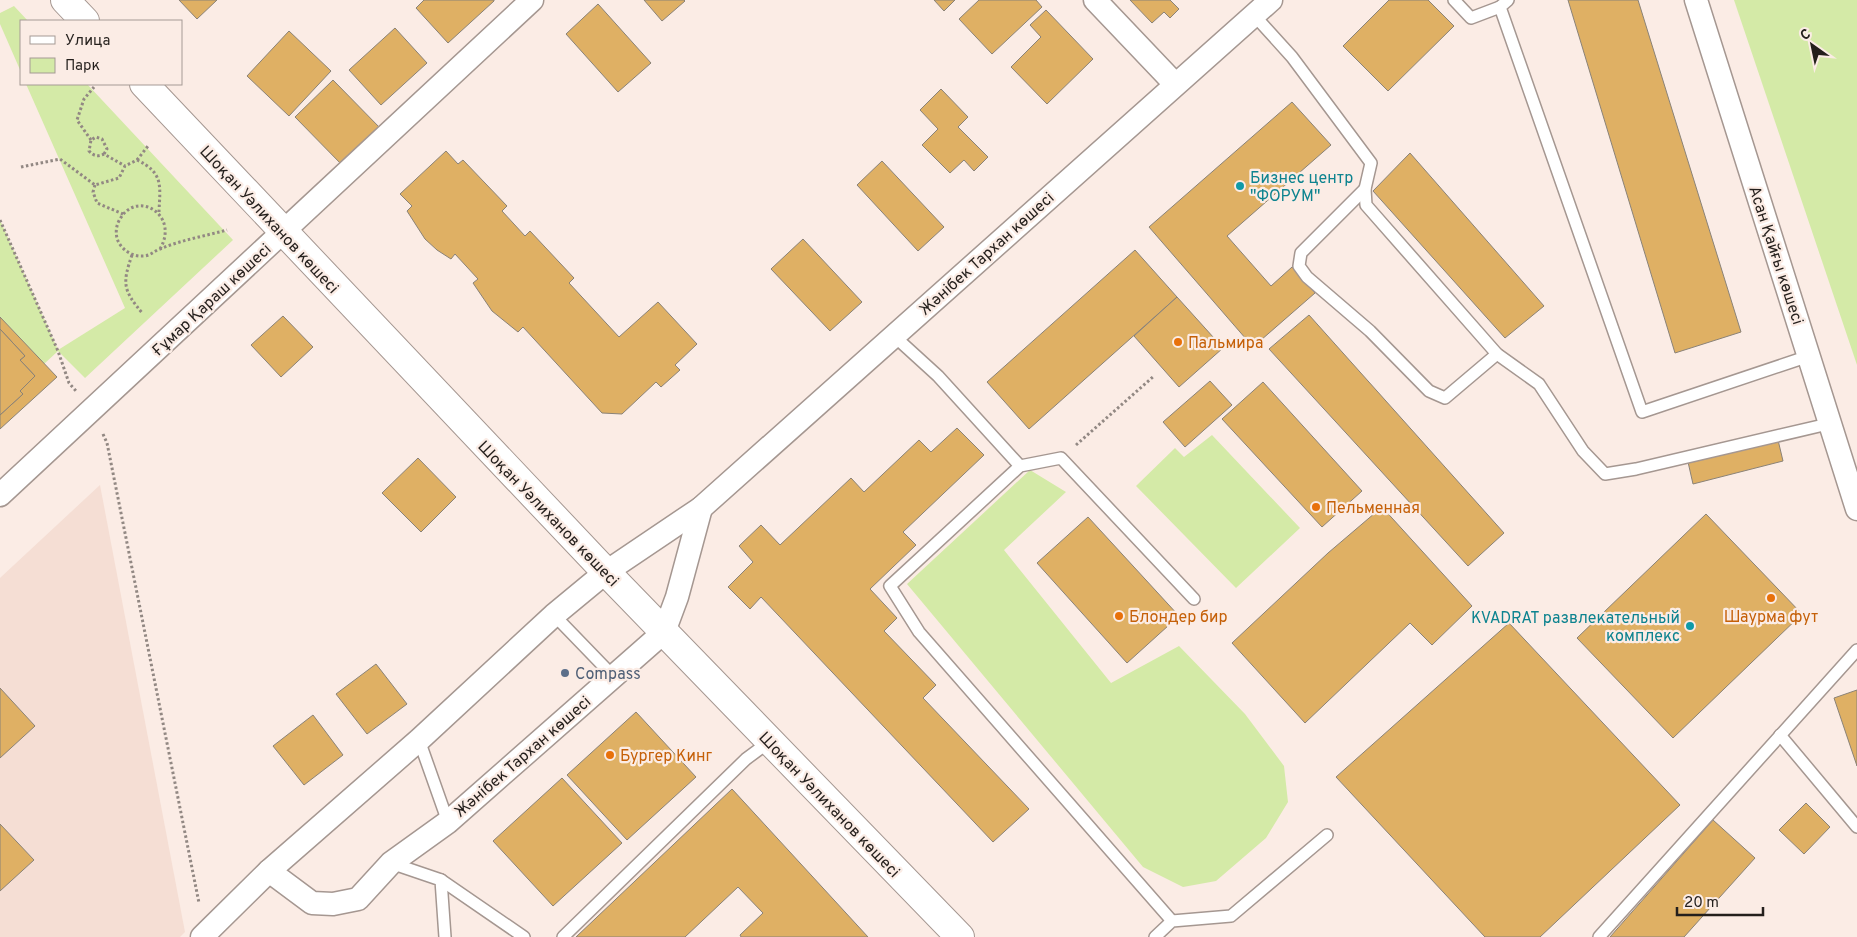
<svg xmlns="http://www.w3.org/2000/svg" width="1857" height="937" font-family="Overpass,sans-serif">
<rect width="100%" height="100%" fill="#fbece5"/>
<path fill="#f5ded4" d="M100,485L185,932L180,937H0V578Z"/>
<g fill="#d4eaa7">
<path d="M1734,0H1857V365Z"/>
<path d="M14,6L28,21H21V72L0,24V13Z"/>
<path d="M26,84H87L233,240L85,378L58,351L44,364L0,317V220L58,350L125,308Z"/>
<path d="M1212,435L1300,528L1236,588L1136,486L1175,448L1184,457Z"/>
<path d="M1030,470L1066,492L1004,550L1111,683L1179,646L1245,714L1284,766L1288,802L1266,838L1216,881L1183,887L1143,867L907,584Z"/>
</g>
<g fill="#dfb064" stroke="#8a8277">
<path d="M179,0H217L197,19Z"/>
<path d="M424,0H494V1L448,43L416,8Z"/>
<path d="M644,0H684L685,1L662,21Z"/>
<path d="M934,0H955L944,11Z"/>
<path d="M979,0H1036L1042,7L992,54L959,19Z"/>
<path d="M1130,0H1170L1179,9L1170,18L1164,12L1152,23Z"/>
<path d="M1389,0H1428L1454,26L1388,91L1343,46Z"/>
<path d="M1568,0H1638L1741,332L1675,353Z"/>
<path d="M598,4L651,63L618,92L566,34Z"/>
<path d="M1046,10L1093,59L1047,104L1011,67L1041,37L1030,25Z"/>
<path d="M395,28L427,63L381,105L349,70Z"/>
<path d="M289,31L331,71L289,116L247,76Z"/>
<path d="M333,80L382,130L344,167L295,117Z"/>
<path d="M941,89L968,117L958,127L988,157L974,171L964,160L950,173L922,145L938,129L920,110Z"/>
<path d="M1292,102L1331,145L1227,236L1271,286L1292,267L1315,293L1253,347L1149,227Z"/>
<path d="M446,151L458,164L463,160L507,206L502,211L525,236L530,231L574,278L569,283L619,337L658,302L697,344L675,365L680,370L661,387L656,382L622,414L602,413L523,327L518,332L492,311L473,283L478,279L455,254L451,259L437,250L425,239L407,211L412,206L400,194Z"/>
<path d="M1410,153L1544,306L1505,338L1373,191Z"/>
<path d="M882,161L944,227L918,251L857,185Z"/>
<path d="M803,239L862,302L830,331L771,269Z"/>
<path d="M1135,250L1177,297L1029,429L987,382Z"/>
<path d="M1177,297L1223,348L1179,387L1134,336Z"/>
<path d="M1309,315L1504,533L1468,566L1269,349Z"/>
<path d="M283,316L313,347L281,377L251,345Z"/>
<path d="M0,317L57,377L0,429V415L23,394L20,391L35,376L20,360L25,356L0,329Z"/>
<path d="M0,329L25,356L20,360L35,376L20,391L23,394L0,415Z"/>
<path d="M1210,381L1232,405L1185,447L1163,422Z"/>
<path d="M1263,382L1362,491L1322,527L1222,419Z"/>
<path d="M957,428L984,455L903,532L916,545L870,589L897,618L884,631L936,685L923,698L1029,809L993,842L761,597L750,609L728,587L753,562L739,546L761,525L780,545L851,478L864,492L919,440L931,452Z"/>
<path d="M1778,440L1783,461L1693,484L1688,462Z"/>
<path d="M418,458L456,497L421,532L382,493Z"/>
<path d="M1382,507L1472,606L1432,645L1410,623L1305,723L1232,643L1328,553Z"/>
<path d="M1706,514L1802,614L1673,738L1577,638Z"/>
<path d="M1088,517L1179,616L1127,663L1037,563Z"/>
<path d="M1509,623L1680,805L1540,937H1485L1336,777Z"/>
<path d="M376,664L407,704L367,734L336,694Z"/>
<path d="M0,688L35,726L0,758Z"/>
<path d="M1857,690V766L1834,698Z"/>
<path d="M636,712L696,777L627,840L567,775Z"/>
<path d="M313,715L343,755L304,785L273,746Z"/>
<path d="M562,778L622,843L553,906L493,841Z"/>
<path d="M732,789L868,937H741L740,935L763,913L738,887L685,937H576Z"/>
<path d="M1806,803L1830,827L1804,854L1779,830Z"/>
<path d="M1713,820L1755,858L1684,937H1610Z"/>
<path d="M0,824L34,860L0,891Z"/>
</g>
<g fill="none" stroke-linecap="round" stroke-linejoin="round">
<g stroke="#a59791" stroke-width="14">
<g id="service">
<path d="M1454,0L1471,18L1500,7"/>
<path d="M1508,0L1500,7L1642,412L1809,356"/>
<path d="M1254,15L1292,57L1371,163L1365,189L1366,205L1497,354L1539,384L1583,451L1605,474L1636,469L1828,424"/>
<path d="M1365,189L1301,253L1299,266L1307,277L1370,331L1429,391L1445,398L1497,354"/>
<path d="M893,335L938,376L1020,466"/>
<path d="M554,615L613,676"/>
<path d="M1780,735L1857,827"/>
<path d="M419,740L448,822"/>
<path d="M391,863L441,880L445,937"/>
<path d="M441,880L524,937"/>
<path d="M1172,921L919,632L890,586L1020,466L1061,458L1194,599"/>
<path d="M563,937L746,759L769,742"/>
<path d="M1155,937L1172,921L1231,916L1327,835"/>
<path d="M1599,937L1857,650"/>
</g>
</g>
<g stroke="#a59791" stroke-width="25">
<g id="minor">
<path d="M1095,0L1175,84"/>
<path d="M1696,0L1857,509"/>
<path d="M0,495L532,0"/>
<path d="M269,871L312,903L333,904L358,899L391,863L448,822L664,632L677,597L701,508"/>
<path d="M202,937L269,871L419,740L554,615L606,572L701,508L1271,0"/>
</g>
</g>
<g stroke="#a59791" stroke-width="30">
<g id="secondary">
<path d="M65,0L85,21"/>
<path d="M144,84L606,572L960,937"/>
</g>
</g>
<g stroke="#928883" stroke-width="3" stroke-dasharray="2.5 2.5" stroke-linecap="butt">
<path d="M91,140L77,120L84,99L94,87"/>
<path d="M104,154L107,149L102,139L96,137L91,140L89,151C94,156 97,157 104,154L125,166"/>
<path d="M137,160L148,146"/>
<path d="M21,167L60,159L95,185L119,178L125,166L137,160C164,173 160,186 159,212"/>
<path d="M95,185L93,192L97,203L123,214"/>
<path d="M0,220L58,351L69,383L76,391"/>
<path d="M160,249C180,215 137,189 120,219C116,225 115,234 118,241C122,250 133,257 143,256C150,256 154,251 160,249C181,240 205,236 227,230"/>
<path d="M132,255C122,284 123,290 143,314"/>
<path d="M103,434L107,443L199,903"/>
<path d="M1076,445L1154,376"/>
</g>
<use href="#service" stroke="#fff" stroke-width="11"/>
<use href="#minor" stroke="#fff" stroke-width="22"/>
<use href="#secondary" stroke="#fff" stroke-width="28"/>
</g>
<g fill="#0f9aa8" stroke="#fbece5" stroke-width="2">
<circle cx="1240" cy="186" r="5"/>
<circle cx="1690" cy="626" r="5"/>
</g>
<g fill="#e8710a" stroke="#fbece5" stroke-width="2">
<circle cx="1178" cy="342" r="5"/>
<circle cx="1316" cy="507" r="5"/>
<circle cx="1771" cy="598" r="5"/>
<circle cx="1119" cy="616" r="5"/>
<circle cx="610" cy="755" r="5"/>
</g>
<circle fill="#5c6f8a" stroke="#fbece5" stroke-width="2" cx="565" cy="673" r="5"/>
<g text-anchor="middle" stroke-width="4.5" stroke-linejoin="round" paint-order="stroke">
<g font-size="16" fill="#0d838f" stroke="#fbece5" text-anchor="start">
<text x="1250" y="183">Бизнес центр<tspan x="1250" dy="18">"ФОРУМ"</tspan></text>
<text x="1680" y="623" text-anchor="end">KVADRAT развлекательный<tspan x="1680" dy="18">комплекс</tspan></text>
</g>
<g font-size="16" fill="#241f1c" stroke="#fbece5">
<text transform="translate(270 219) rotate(47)" y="6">Шоқан Уәлиханов көшесі</text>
<text transform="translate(986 253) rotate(-42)" y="6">Жәнібек Тархан көшесі</text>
<text transform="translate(1777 255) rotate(72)" y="6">Асан Қайғы көшесі</text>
<text transform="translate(211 299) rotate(-43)" y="6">Ғұмар Қараш көшесі</text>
<text transform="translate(549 513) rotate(46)" y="6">Шоқан Уәлиханов көшесі</text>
<text transform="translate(522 756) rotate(-41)" y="6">Жәнібек Тархан көшесі</text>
<text transform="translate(830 804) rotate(46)" y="6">Шоқан Уәлиханов көшесі</text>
</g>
<g font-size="16" fill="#c56008" stroke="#fbece5" text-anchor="start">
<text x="1188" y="348">Пальмира</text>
<text x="1326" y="513">Пельменная</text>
<text x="1129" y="622">Блондер бир</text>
<text x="1771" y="622" text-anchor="middle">Шаурма фут</text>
<text x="620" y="761">Бургер Кинг</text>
</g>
<g font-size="16" fill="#4e5e75" stroke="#fbece5" text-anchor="start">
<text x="575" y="679">Compass</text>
</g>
</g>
<rect x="20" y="20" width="162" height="65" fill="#fbece5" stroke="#a59a95"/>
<rect x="30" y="36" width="25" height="8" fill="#ffffff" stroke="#a59a95"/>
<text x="65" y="45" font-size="15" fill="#241f1c">Улица</text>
<rect x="30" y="58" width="25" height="15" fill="#d4eaa7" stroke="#a59a95"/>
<text x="65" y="70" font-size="15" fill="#241f1c">Парк</text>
<g transform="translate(1812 45) rotate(327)" stroke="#fbece5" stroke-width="4" paint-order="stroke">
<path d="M0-4L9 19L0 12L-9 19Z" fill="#241f1c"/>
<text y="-8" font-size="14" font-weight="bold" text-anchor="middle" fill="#241f1c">С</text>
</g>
<path d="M1677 907v8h86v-8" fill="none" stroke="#241f1c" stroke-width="2.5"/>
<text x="1684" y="907" font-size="15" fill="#241f1c" stroke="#fbece5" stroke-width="4" paint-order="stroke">20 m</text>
</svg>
